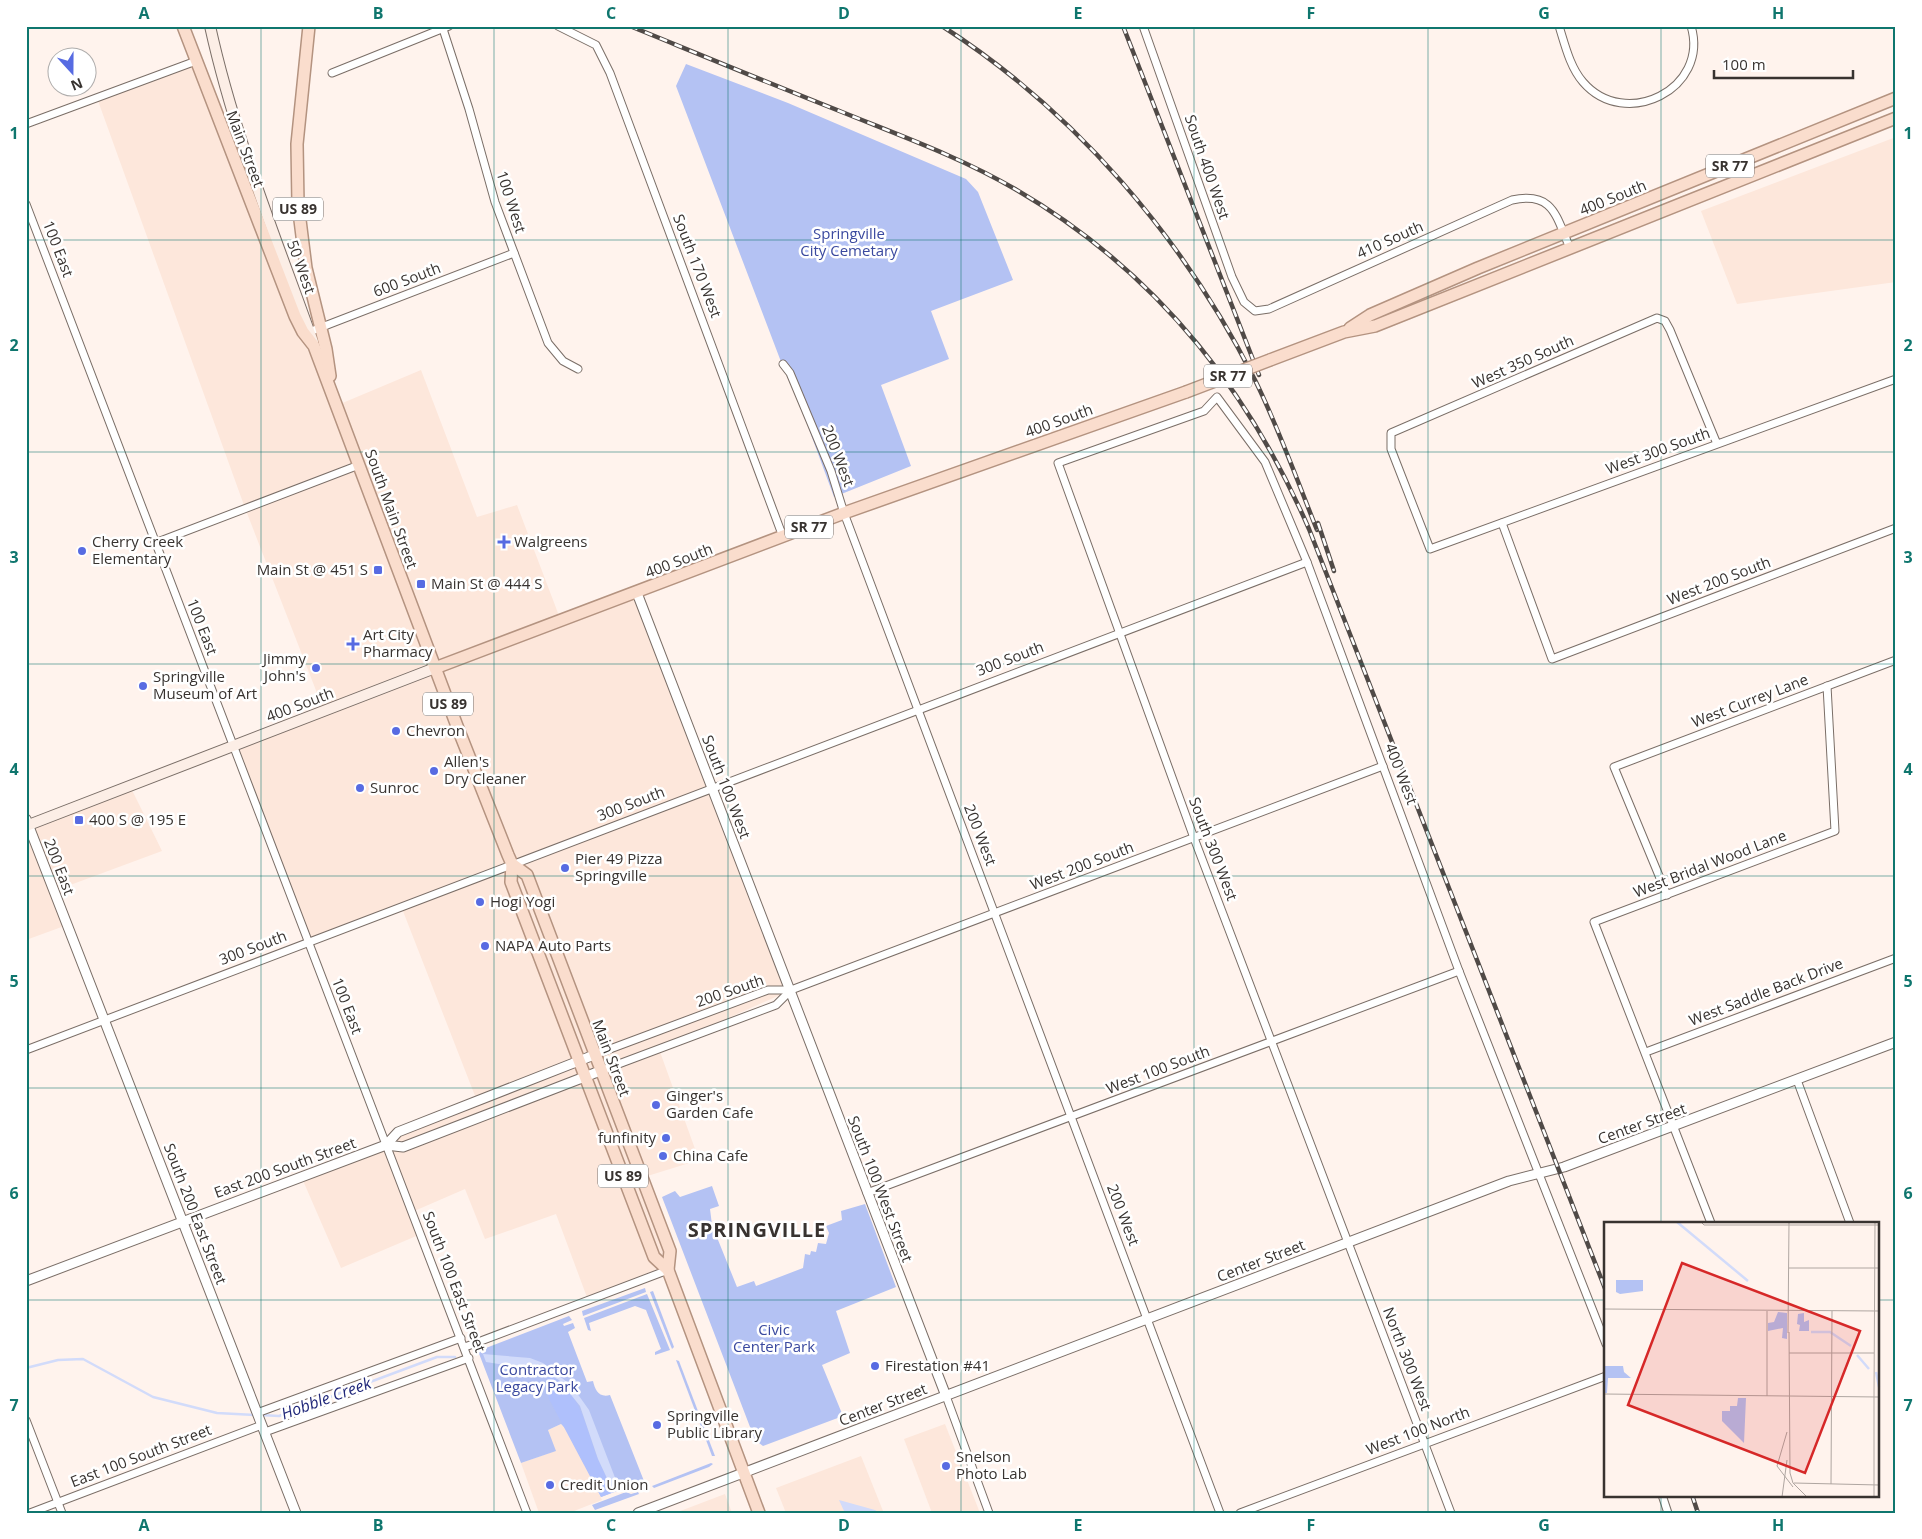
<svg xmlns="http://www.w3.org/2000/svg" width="1922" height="1539" font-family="'Open Sans',sans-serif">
<rect width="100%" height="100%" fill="#fff3ed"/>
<g fill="#fde7db">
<path d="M196,61L283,294L333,407L421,370L477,517L517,505L561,621L637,593L791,990L659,1049L699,1160L641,1178L670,1251L668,1270L588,1300L556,1214L485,1239L465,1189L412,1212L421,1234L341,1268L301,1176L386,1145L398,1132L477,1101L401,906L308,941L234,746L324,711L245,508L97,98Z"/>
<path d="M1896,137V282L1737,304L1701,211Z"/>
<path d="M130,786L162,851L54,891L67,925L26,940V819L28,825Z"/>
<path d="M561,1424L568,1431L602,1500L569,1513H539L521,1463L555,1451L548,1430Z"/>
<path d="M945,1424L980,1513H932L904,1439Z"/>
<path d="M861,1456L883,1511L786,1513L776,1488Z"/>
<path d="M725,1494L732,1513H675Z"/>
</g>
<g fill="#b4c2f3">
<path d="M686,64L788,103L966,179L978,192L1013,280L931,311L949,359L881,385L911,466L834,497L789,375L783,367L676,86Z"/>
<path d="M712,1186L719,1206L710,1209L712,1225L737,1287L754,1281L756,1286L803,1268L805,1254L810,1255L811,1251L816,1252L818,1243L826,1244L829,1233L826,1226L842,1220L841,1211L865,1204L896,1287L836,1311L850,1353L822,1365L843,1416L763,1446L755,1440L662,1197L675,1191L680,1197Z"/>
<path d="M645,1288L646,1292L583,1316L582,1311Z"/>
<path d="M653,1291L674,1347L672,1349L650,1292Z"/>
<path d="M647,1294L670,1350L655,1355V1352L661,1349L646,1310L635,1306L589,1323L591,1331L588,1330L584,1318Z"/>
<path d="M569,1316L572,1320L563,1324L564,1326L573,1323L575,1328L568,1332L587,1382L593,1381C595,1390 599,1398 610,1395L644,1481L601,1497L568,1431L561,1424L548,1430L556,1451L521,1463L478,1351Z"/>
<path d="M676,1360L679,1361L715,1456H712Z"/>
<path d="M711,1463L713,1464L709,1467L654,1488L652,1486Z"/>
<path d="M626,1492L631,1494L638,1492L639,1494L595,1510L592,1505Z"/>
</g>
<path fill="#afc0fc" d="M548,1374C581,1392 585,1425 597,1457C602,1469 609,1481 614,1492L601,1497L549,1399L547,1390Z"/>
<g fill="#d2dbfa">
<path d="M483,1354L530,1358L543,1363L572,1386L589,1410L619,1488L613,1491L598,1459L580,1406L559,1380L542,1371L486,1362Z"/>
<path d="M839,1500L875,1510L879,1513L844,1511Z"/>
</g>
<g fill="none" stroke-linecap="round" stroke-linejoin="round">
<g stroke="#d2dbfa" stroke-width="2.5">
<path d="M26,1368L58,1360L83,1359L153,1397L217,1413L255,1415"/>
<path d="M260,1415L279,1416L437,1357H455"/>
</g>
<g stroke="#7a6e67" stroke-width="9">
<g id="minor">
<path d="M558,26L596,45L610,73L783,537"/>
<path d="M1143,26L1232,277L1244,302L1255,311L1269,309L1512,200C1554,191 1556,217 1570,248"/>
<path d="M1559,26C1565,45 1570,67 1583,82C1625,131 1710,89 1691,26"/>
<path d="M443,29L469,109L495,202L548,343L563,361L578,369"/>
<path d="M332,73L449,26"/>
<path d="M26,124L196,61"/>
<path d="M26,204L527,1513"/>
<path d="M309,332L514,253"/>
<path d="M783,364L790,373L831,471L844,513L1220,1513"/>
<path d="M1717,444L1670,330L1665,321L1657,318L1391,433V449L1430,549L1896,379"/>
<path d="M1502,523L1552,659L1896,528"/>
<path d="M155,543L359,465"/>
<path d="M1667,895L1614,767L1896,660"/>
<path d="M26,1050L1307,562"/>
<path d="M1646,1052L1896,958"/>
<path d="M594,1055L768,990H791L1383,766"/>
<path d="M600,1071L776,1005L791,990"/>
<path d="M1797,1080L1850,1223"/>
<path d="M867,1193L1459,971"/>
<path d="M1711,1223L1594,922L1835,831L1827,686"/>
<path d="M465,1347L668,1270"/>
<path d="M946,1396L989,1513"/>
<path d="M257,1413L461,1338"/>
<path d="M26,1420L62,1513"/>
<path d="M265,1432L469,1358"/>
<path d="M1662,1495L1668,1513"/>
<path d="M30,1513L262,1425"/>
<path d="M1240,1513L1606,1376"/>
<path d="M1451,1513L1194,838L1058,463L1204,411L1217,397L1265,462L1307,562L1459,971L1606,1344"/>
</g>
</g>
<g stroke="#7a6e67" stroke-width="11">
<g id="tertiary">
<path d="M637,593L946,1396"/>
<path d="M26,819L296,1513"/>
<path d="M386,1145L403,1147L600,1071"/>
<path d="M26,1281L386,1145L398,1132L594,1055"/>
<path d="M638,1513L1509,1181L1564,1167L1896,1042"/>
</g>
</g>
<g stroke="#7a6e67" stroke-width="12">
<g id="secondary">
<path d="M210,26C234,135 276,238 313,342"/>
<path d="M26,826L435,668"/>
</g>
</g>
<g stroke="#b49380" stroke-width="14">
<g id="primary">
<path d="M183,26L295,316L303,332L314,346L457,726L508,855L512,864L511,882L654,1257L668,1270"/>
<path d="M309,26L297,144L298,204L306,268L326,349L330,376"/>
<path d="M1350,328L1370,315L1478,268L1896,98"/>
<path d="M1270,360L1344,332L1375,326L1896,118"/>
<path d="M435,668L844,513L1186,392"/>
<path d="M512,864L527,875L670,1251L668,1270L759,1513"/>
</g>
</g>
<use href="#minor" stroke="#fff" stroke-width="7"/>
<use href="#tertiary" stroke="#fff" stroke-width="9"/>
<use href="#secondary" stroke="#fceee6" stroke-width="10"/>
<use href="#primary" stroke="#faddcd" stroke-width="11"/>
<g stroke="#504a47" stroke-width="4.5">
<g id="rail">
<path d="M630,26C701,55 771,84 842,112C901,136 960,157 1015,189C1151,268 1247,386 1309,529L1606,1291"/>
<path d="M942,26C1076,112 1184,239 1255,380C1279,429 1297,480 1317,530"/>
<path d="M1123,26L1259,375"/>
<path d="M1318,523L1334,571"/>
<path d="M1692,1495L1698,1513"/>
</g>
</g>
<use href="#rail" stroke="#fff" stroke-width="2.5" stroke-dasharray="8" stroke-linecap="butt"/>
<g stroke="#b49380" stroke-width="14" stroke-linecap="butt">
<path id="primary-bridge" d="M1186,392L1270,360"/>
</g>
<use href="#primary-bridge" stroke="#faddcd" stroke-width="11"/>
</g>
<path fill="none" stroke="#0f766e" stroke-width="1" stroke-opacity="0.55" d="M261,26V1513M494,26V1513M728,26V1513M961,26V1513M1194,26V1513M1428,26V1513M1661,26V1223M26,240H1896M26,452H1896M26,664H1896M26,876H1896M26,1088H1896M26,1300H1606M1878,1300H1896M1661,1495V1513"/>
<g fill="#576be2" stroke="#fff" stroke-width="2">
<path d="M501.5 534.5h5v5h5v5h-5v5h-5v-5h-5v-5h5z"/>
<circle cx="82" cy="551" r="5"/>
<rect x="373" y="565" width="10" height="10" rx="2.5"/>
<rect x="416" y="579" width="10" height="10" rx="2.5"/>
<path d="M350.5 636.5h5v5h5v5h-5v5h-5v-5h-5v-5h5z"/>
<circle cx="316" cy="668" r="5"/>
<circle cx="143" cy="686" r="5"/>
<circle cx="396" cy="731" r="5"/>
<circle cx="434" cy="771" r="5"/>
<circle cx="360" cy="788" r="5"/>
<rect x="74" y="815" width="10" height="10" rx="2.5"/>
<circle cx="565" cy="868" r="5"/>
<circle cx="480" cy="902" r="5"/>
<circle cx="485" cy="946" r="5"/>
<circle cx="656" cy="1105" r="5"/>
<circle cx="666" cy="1138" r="5"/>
<circle cx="663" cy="1156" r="5"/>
<circle cx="875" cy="1366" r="5"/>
<circle cx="657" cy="1425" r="5"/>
<circle cx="946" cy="1466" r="5"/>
<circle cx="550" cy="1485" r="5"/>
</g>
<g text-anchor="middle" stroke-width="5" stroke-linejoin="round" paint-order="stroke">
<g fill="#fff" stroke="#74706e" stroke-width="1">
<rect x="1706" y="154.5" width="48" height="23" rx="4"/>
<rect x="273" y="197.5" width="50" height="23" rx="4"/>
<rect x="1204" y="364.5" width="48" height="23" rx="4"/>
<rect x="785" y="515.5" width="48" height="23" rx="4"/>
<rect x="423" y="692.5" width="50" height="23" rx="4"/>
<rect x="598" y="1164.5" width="50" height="23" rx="4"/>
</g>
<g font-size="14" font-weight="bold" fill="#383330">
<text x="1730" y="171">SR 77</text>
<text x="298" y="214">US 89</text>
<text x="1228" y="381">SR 77</text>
<text x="809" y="532">SR 77</text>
<text x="448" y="709">US 89</text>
<text x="623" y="1181">US 89</text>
</g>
<g font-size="15" fill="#383330" stroke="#fff">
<text transform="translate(245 149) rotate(69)" y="5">Main Street</text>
<text transform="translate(1207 167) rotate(71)" y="5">South 400 West</text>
<text transform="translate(1613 198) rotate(-22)" y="5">400 South</text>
<text transform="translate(511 202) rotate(72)" y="5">100 West</text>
<text transform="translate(1390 240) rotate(-24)" y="5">410 South</text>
<text transform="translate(58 249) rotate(69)" y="5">100 East</text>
<text transform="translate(697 266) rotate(69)" y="5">South 170 West</text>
<text transform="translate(301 267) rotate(70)" y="5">50 West</text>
<text transform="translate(407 280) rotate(-21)" y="5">600 South</text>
<text transform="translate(1523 362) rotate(-24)" y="5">West 350 South</text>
<text transform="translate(1059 421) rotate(-20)" y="5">400 South</text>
<text transform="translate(1658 451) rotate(-20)" y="5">West 300 South</text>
<text transform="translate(838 456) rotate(69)" y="5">200 West</text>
<text transform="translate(391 509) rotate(70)" y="5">South Main Street</text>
<text transform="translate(679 561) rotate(-21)" y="5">400 South</text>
<text transform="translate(1719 581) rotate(-21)" y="5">West 200 South</text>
<text transform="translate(202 627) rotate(69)" y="5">100 East</text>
<text transform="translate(1010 659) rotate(-21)" y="5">300 South</text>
<text transform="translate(1750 701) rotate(-21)" y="5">West Currey Lane</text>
<text transform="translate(300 705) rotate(-21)" y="5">400 South</text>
<text transform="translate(1401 774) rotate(69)" y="5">400 West</text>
<text transform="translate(726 787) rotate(69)" y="5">South 100 West</text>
<text transform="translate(631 804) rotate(-21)" y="5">300 South</text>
<text transform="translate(980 835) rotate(69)" y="5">200 West</text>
<text transform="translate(1213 849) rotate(69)" y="5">South 300 West</text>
<text transform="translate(1710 864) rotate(-21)" y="5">West Bridal Wood Lane</text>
<text transform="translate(1082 866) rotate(-21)" y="5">West 200 South</text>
<text transform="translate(59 867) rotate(69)" y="5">200 East</text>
<text transform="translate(253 948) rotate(-21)" y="5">300 South</text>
<text transform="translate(730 991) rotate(-19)" y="5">200 South</text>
<text transform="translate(1766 992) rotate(-21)" y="5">West Saddle Back Drive</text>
<text transform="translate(347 1006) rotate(69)" y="5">100 East</text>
<text transform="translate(611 1058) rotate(69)" y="5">Main Street</text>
<text transform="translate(1158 1070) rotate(-21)" y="5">West 100 South</text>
<text transform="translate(1642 1124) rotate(-20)" y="5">Center Street</text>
<text transform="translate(285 1168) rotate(-20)" y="5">East 200 South Street</text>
<text transform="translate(880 1189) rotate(69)" y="5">South 100 West Street</text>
<text transform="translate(195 1214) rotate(69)" y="5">South 200 East Street</text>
<text transform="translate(1123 1215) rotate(69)" y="5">200 West</text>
<text transform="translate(1261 1261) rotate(-21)" y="5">Center Street</text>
<text transform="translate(454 1282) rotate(69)" y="5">South 100 East Street</text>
<text transform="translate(1407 1359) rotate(69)" y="5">North 300 West</text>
<text transform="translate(883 1405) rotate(-21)" y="5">Center Street</text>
<text transform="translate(1418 1431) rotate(-21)" y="5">West 100 North</text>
<text transform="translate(141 1456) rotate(-21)" y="5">East 100 South Street</text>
</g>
<g font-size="15" fill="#3a499f" stroke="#fff">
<text x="849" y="239">Springville<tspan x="849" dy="17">City Cemetary</tspan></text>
<text x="774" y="1335">Civic<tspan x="774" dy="17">Center Park</tspan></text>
<text x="537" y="1375">Contractor<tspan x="537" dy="17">Legacy Park</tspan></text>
</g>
<g font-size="15" fill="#383330" stroke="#fff" text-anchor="start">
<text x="92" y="547">Cherry Creek<tspan x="92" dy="17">Elementary</tspan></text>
<text x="514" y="547">Walgreens</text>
<text x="368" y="575" text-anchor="end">Main St @ 451 S</text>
<text x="431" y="589">Main St @ 444 S</text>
<text x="363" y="640">Art City<tspan x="363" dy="17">Pharmacy</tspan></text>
<text x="306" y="664" text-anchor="end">Jimmy<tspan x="306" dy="17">John's</tspan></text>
<text x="153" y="682">Springville<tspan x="153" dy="17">Museum of Art</tspan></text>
<text x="406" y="736">Chevron</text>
<text x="444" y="767">Allen's<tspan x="444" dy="17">Dry Cleaner</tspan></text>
<text x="370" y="793">Sunroc</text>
<text x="89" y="825">400 S @ 195 E</text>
<text x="575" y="864">Pier 49 Pizza<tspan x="575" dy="17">Springville</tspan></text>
<text x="490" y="907">Hogi Yogi</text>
<text x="495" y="951">NAPA Auto Parts</text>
<text x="666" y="1101">Ginger's<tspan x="666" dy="17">Garden Cafe</tspan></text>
<text x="656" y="1143" text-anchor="end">funfinity</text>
<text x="673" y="1161">China Cafe</text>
<text x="885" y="1371">Firestation #41</text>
<text x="667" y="1421">Springville<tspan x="667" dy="17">Public Library</tspan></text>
<text x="956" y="1462">Snelson<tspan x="956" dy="17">Photo Lab</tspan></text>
<text x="560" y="1490">Credit Union</text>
</g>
<g font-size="16" font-style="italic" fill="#1f2679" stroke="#fff">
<text transform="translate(326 1398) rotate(-20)" y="6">Hobble Creek</text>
</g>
<g font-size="20" font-weight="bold" letter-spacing="1" fill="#383330" stroke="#fff">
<text x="757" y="1237">SPRINGVILLE</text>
</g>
</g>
<g transform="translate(1604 1222)">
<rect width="275" height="275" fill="#fff3ed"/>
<path d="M12,58H39V69L16,72L12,70ZM174,90L183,91V117L178,116L179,106L164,109V101L170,100ZM200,91V100L205,98V109H195L196,103L193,102L194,92ZM0,144H19L20,150L27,156H4L3,171H0ZM134,176H142L140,221L118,199V189H126V184H133Z" fill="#b4c2f3"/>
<path fill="none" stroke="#d2dbfa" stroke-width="2.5" d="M73,0L144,59M207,110H226L247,124M253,133L265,147M272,150L275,165"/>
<path fill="none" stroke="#afa6a1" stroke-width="1" d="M97,0L100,3H275M185,46H275M0,87L275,89M163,89V174M185,110L186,251L189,261L203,275M184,111L185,0M185,131H270M0,172L275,175M270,175L271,0M183,210L173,244L189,265M190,261L275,263M227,262L228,89M178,275L183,238M270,275V175"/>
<path fill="#d62828" fill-opacity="0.15" stroke="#d62828" stroke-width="2.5" d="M78,41L256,109L201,251L24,183Z"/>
<rect width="275" height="275" fill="none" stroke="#383330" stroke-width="2.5"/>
</g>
<rect width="1922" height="1539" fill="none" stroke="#ffffff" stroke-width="55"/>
<g transform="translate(72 72) rotate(159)"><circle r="24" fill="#ffffff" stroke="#afadac"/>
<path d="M0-4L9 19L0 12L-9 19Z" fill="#576be2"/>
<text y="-8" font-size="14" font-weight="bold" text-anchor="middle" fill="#383330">N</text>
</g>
<path d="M1714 70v8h139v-8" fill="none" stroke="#383330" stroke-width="2.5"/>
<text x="1722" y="70" font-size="15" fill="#383330" stroke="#ffffff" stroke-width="4" paint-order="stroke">100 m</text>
<rect x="28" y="28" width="1866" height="1484" fill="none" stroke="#0f766e" stroke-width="2"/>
<g font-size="16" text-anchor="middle" font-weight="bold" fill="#0f766e">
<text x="144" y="19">A</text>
<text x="378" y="19">B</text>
<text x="611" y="19">C</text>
<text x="844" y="19">D</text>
<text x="1078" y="19">E</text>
<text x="1311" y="19">F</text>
<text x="1544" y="19">G</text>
<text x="1778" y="19">H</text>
<text x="14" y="139">1</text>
<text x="1908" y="139">1</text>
<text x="14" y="351">2</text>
<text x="1908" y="351">2</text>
<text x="14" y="563">3</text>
<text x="1908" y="563">3</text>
<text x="14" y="775">4</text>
<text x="1908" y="775">4</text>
<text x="14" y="987">5</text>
<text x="1908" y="987">5</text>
<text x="14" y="1199">6</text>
<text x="1908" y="1199">6</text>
<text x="14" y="1411">7</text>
<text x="1908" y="1411">7</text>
<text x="144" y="1531">A</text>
<text x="378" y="1531">B</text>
<text x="611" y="1531">C</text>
<text x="844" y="1531">D</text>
<text x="1078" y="1531">E</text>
<text x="1311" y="1531">F</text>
<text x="1544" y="1531">G</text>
<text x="1778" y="1531">H</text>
</g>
</svg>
